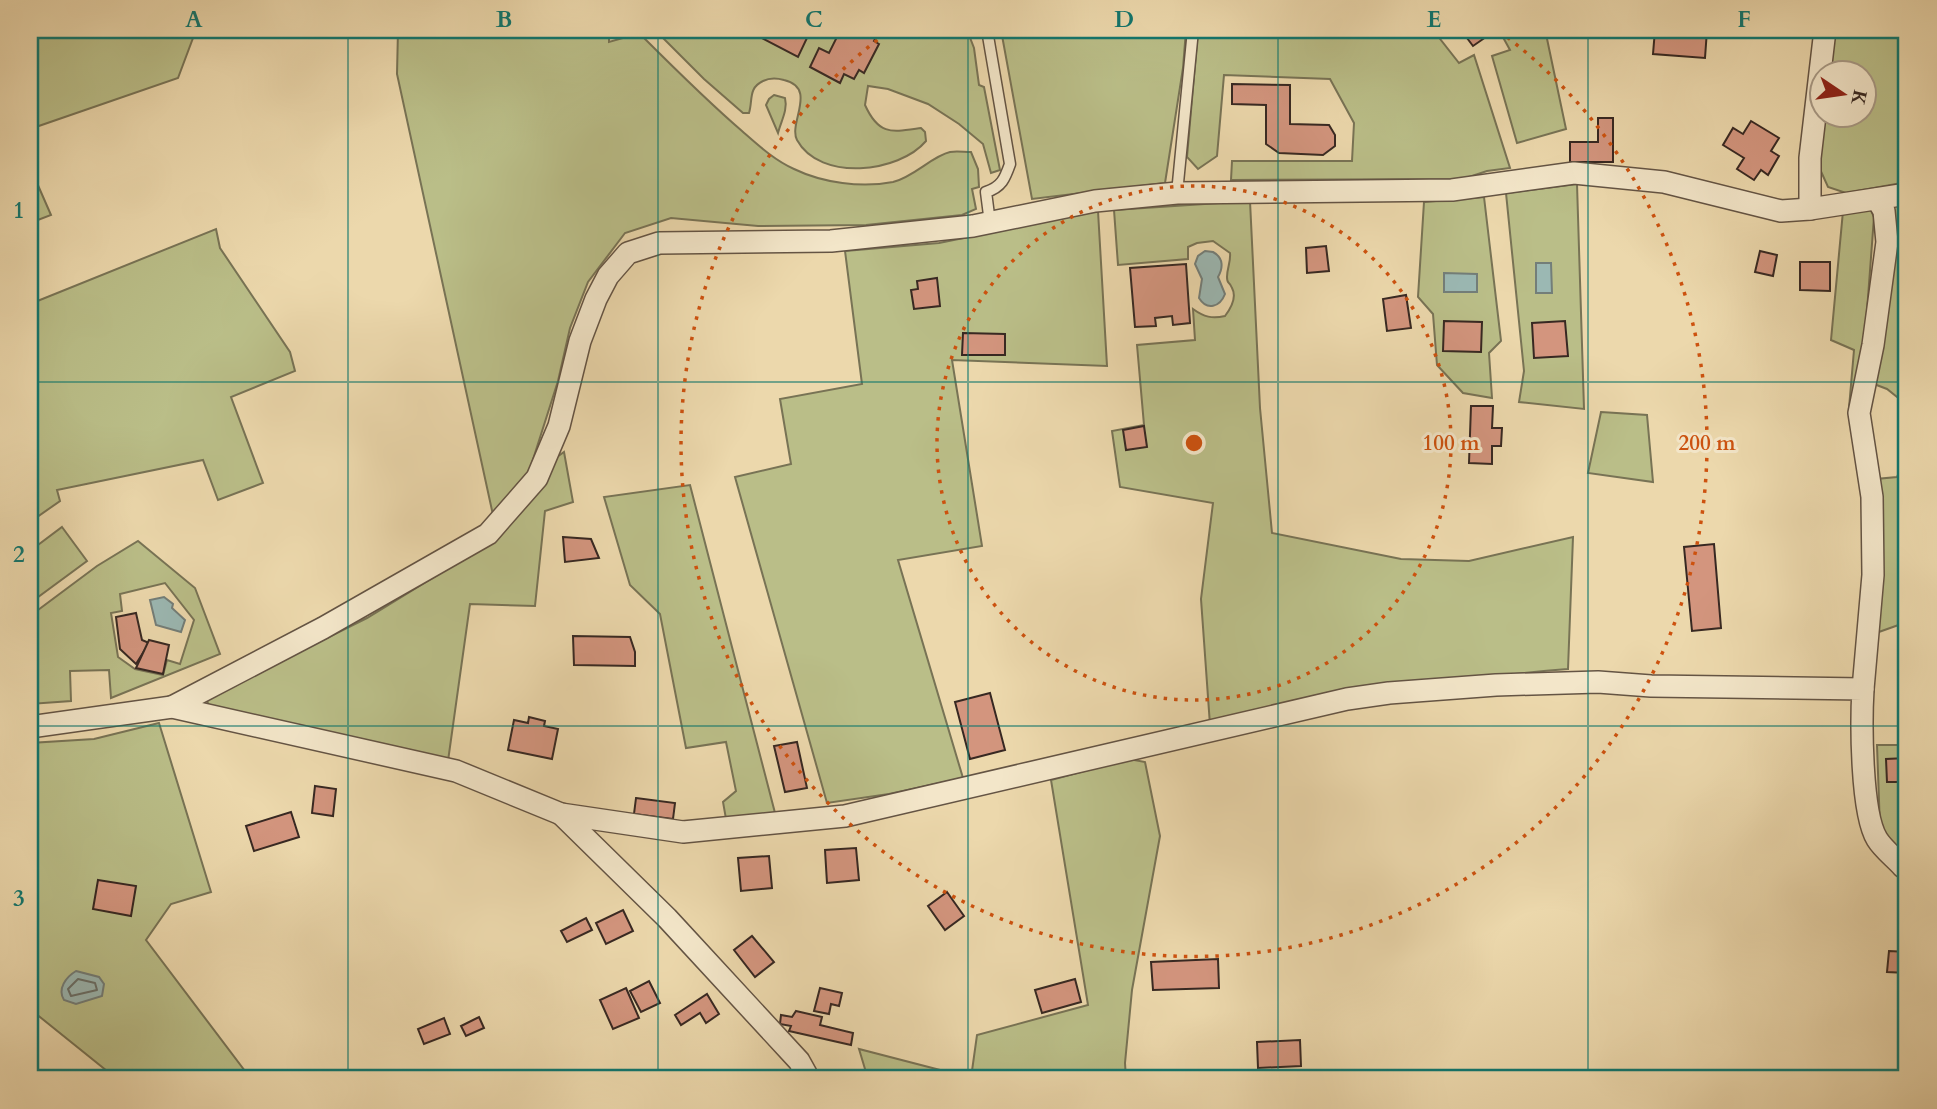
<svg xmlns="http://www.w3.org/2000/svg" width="1937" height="1109" font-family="Cardo,serif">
<rect width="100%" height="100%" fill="#ecd8ac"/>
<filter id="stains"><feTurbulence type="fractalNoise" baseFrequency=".00286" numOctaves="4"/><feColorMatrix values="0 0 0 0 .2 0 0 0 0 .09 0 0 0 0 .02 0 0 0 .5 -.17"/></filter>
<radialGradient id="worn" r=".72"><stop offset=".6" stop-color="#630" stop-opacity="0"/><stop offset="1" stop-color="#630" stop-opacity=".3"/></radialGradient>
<g fill="#babe88" stroke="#787355" stroke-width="2" fill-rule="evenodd">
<path d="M30,30H196L178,78L30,129Z"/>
<path d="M398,30H609V42L637,34L641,35C674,68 707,101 742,131C758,145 774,160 794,169C823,183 861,188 893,182C914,177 932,156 950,152C956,151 964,152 971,152L978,169L979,187L972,189L976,209L962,215L866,225L758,226L671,218L625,233L588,282L570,328L558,381L529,472L493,515L397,74Z"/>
<path d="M655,30H967L974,48L979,85L984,87L1000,170L991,173L983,144L959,124L928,104L888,89L868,86L865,105C879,136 892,132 921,128L925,132L926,141C899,173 820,182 797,140C788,123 818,88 784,80C777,78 769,78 763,81C748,88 753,100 749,113H743L704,79Z"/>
<path d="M1001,30H1186L1183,68L1165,183L1032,199Z"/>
<path d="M1198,30H1433L1459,63L1474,55L1510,168L1487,171L1463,179L1231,180L1232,161H1352L1354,123L1330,79L1224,75L1217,156L1198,169L1187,157Z"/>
<path d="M1499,30H1550L1546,34L1566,129L1517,143L1492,56L1510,50Z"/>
<path d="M1833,30H1907V182L1846,193L1828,187L1819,167L1822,116H1864V74L1827,73Z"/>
<path d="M774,95L785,98C788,110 781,121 778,133L766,105L769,99Z"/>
<path d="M30,167L51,215L30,223Z"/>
<path d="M1577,184L1584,409L1519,402L1524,371L1506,193Z"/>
<path d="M1484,197L1501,341L1489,353L1492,398L1463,393L1437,365L1433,314L1418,297L1424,202Z"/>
<path d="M1907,200V405L1887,389L1874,384L1891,265L1898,242L1892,203Z"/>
<path d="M1250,201L1260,408L1272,533L1401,559L1469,561L1573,537L1568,669C1447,678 1329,703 1210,725L1201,599L1213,503L1120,487L1112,431L1144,425L1137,345L1195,340L1193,309C1204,317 1212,319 1225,316C1231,308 1237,297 1232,288C1229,280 1227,285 1227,277C1227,268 1231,262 1230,253L1213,241L1197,243L1188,247V259L1118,265L1114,210Z"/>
<path d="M1870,208L1874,217L1864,351L1853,408H1849L1854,350L1831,340L1843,211Z"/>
<path d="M1098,211L1107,366L952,360L982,546L898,560L963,778L889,794L827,803L735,477L791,464L780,399L862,384L845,251L939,243Z"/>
<path d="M216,229L220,248L290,352L295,371L231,397L263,483L218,500L203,460L57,490L60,501L30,522V304Z"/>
<path d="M1601,412L1647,415L1653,482L1588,473Z"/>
<path d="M564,452L573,502L545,511L535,606L470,604L448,761L209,706L206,698L367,618L491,542L557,457Z"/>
<path d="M1907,452V622L1876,633V479L1897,477Z"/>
<path d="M690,485L775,813L726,819L723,802L736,791L726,742L686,748L660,614L630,585L604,497Z"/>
<path d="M62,527L87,561L30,603V551Z"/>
<path d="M138,541L195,588L220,654L111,698L109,670L70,671L71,701L30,704V616L97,566ZM165,583L194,620L180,664L167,660L163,675L135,669L118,657L111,613L122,611L120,594Z"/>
<path d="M159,723L211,892L171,904L146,940L251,1079H117L30,1009V743L94,739Z"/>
<path d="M1877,745H1907V863L1880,828Z"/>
<path d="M1129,759L1145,762L1160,836L1132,990L1125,1063L1126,1079H868L859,1049L971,1078L977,1035L1088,1005L1051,780Z"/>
</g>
<g fill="#9bb8b3" stroke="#737e79" stroke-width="2">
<path d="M1205,251L1213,252C1224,258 1223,268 1218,277L1225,294C1220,307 1207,311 1199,298L1202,279L1195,264L1198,256Z"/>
<path d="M1536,263H1551L1552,293H1536Z"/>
<path d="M1444,273L1477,274V292H1444Z"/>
<path d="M164,597L173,604L172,608L185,620L181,632L156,625L150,600Z"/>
<path d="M76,971L99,977L104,984L102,996L76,1004L64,1000C57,989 66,977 76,971Z"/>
</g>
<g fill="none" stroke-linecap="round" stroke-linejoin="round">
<path stroke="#69706a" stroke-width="2" d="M78,979L95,983L97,990L71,996L68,989Z"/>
</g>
<g fill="#d3957e" stroke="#372822" stroke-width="2">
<path d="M764,30H798L797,32L807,38L798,57L760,37Z"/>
<path d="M838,30H880L874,41L879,44L864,73L859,70L854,79L844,74L840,83L810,67L819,48L829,53L840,31Z"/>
<path d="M1461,30H1496L1473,46Z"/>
<path d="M1655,30H1707L1705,58L1653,54Z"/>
<path d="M1232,84L1290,85V124L1329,125L1335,135V146L1323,155L1279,153L1266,144V105L1232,104Z"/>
<path d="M1598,118H1613V162H1570V142H1598Z"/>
<path d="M1751,121L1779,138L1771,151L1779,156L1768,175L1761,170L1754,180L1737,169L1744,158L1723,145L1733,128L1743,134Z"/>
<path d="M1326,246L1329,271L1307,273L1306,248Z"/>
<path d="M1760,251L1777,255L1773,276L1755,272Z"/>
<path d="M1800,262H1830V291L1800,290Z"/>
<path d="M1186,264L1190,323L1173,325L1172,316L1155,318L1156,326L1135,327L1130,268Z"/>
<path d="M937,278L940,306L914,309L911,290L918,289L917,281Z"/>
<path d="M1406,295L1411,328L1387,331L1383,299Z"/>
<path d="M1444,321L1482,322L1481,352L1443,351Z"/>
<path d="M1565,321L1568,356L1534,358L1532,323Z"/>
<path d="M963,333L1005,334V355H962Z"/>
<path d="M1471,406H1493L1492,428H1502L1501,446H1492V464L1469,463Z"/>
<path d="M1144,426L1147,447L1126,450L1123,430Z"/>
<path d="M563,537L591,539L599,558L565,562Z"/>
<path d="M1714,544L1721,628L1692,631L1684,547Z"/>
<path d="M136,613L142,640L149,643L136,664L120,649L116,617Z"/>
<path d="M573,636L630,637L635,652V666L574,665Z"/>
<path d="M149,640L169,645L163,674L136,668Z"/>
<path d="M990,693L1005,750L970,759L955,702Z"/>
<path d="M529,717L545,721L544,726L558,729L552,759L508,750L514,720L528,723Z"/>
<path d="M797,742L807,788L785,792L774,746Z"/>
<path d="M1907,758V782H1887L1886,759Z"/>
<path d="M315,786L336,789L333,816L312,813Z"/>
<path d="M636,798L675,803L673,819L634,814Z"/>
<path d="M291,812L299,837L254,851L246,826Z"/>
<path d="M856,848L859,880L827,883L825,850Z"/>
<path d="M769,856L772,888L741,891L738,858Z"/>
<path d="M98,880L136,886L131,916L93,909Z"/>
<path d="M947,892L964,916L945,930L928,906Z"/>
<path d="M623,910L633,931L606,944L596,923Z"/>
<path d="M586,918L592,930L567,942L561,931Z"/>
<path d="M752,936L774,962L755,977L734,950Z"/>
<path d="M1889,951L1907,952V973L1887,972Z"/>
<path d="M1218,959L1219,988L1153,990L1151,962Z"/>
<path d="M1075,979L1081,1002L1042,1013L1035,990Z"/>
<path d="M649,981L660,1003L641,1012L630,991Z"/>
<path d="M626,988L639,1018L613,1029L600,1000Z"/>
<path d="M820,988L842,993L839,1006L831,1004L829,1014L814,1011Z"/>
<path d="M707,994L719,1014L706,1023L700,1013L681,1025L675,1015Z"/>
<path d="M796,1011L822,1017L820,1025L853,1033L851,1045L789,1031L791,1026L780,1024L781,1015L792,1017Z"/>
<path d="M479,1017L484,1028L466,1036L461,1026Z"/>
<path d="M444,1018L450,1034L424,1044L418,1029Z"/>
<path d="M1300,1040L1301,1066L1258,1068L1257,1042Z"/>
</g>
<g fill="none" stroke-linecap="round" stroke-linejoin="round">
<g stroke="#645444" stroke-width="13">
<g id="service">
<path d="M987,30L1010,164C1005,178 1002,187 986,192L990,223"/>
<path d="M1177,193L1193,30"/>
</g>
</g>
<g stroke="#645444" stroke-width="24">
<g id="minor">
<path d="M1810,209V158L1825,30"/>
<path d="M1863,689L1873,575L1872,497L1859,413L1873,345L1887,242L1884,211L1877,199"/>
<path d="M172,707L323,628L488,534L537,478L559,426L580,341L596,299L608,276L628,253L659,243L831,241L973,226L1095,201L1177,193L1452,190L1574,173L1664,182L1781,211L1810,209L1907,194"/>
<path d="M30,727L172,707L456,771L561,814L683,832L845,816L1347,699L1389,693L1496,685L1598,682L1651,686L1863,689C1861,722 1861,813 1877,839C1883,849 1895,858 1903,867L1907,869"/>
<path d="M561,814L667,918L799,1061L809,1079"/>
</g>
</g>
<use href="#service" stroke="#f3e6c9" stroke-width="10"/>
<use href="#minor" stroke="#f3e6c9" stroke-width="21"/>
</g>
<path fill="none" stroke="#0f766e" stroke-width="2" stroke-opacity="0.55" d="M348,30V1079M658,30V1079M968,30V1079M1278,30V1079M1588,30V1079M30,382H1907M30,726H1907"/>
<g fill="none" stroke="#cd520f" stroke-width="3.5" stroke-dasharray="3.5 7">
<circle cx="1194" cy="443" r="257"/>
<path d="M1499 31A513 513 0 1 1 889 31"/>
</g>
<circle cx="1194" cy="443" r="10" fill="#cd520f" stroke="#f3e6c9" stroke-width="3.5"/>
<g font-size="21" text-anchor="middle" font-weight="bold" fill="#cd520f" stroke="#f3e6c9" stroke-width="6" stroke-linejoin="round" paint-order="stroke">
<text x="1451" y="450">100 m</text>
<text x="1707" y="450">200 m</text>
</g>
<rect width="1937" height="1109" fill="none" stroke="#ecd8ac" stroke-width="77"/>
<g transform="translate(1843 94) rotate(103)"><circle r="33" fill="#f3e6c9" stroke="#a89a86" stroke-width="2"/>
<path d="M0-5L12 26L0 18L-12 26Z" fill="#8f2418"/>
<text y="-10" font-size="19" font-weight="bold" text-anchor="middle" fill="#372822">K</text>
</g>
<rect x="38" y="38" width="1860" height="1032" fill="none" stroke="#0f766e" stroke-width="2.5"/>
<g font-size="23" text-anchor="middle" font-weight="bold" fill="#0f766e">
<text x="194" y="27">A</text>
<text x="504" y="27">B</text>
<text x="814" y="27">C</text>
<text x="1124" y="27">D</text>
<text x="1434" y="27">E</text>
<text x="1744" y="27">F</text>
<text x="19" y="218">1</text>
<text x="19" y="562">2</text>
<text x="19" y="906">3</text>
</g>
<rect width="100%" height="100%" filter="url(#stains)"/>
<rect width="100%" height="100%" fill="url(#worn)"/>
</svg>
